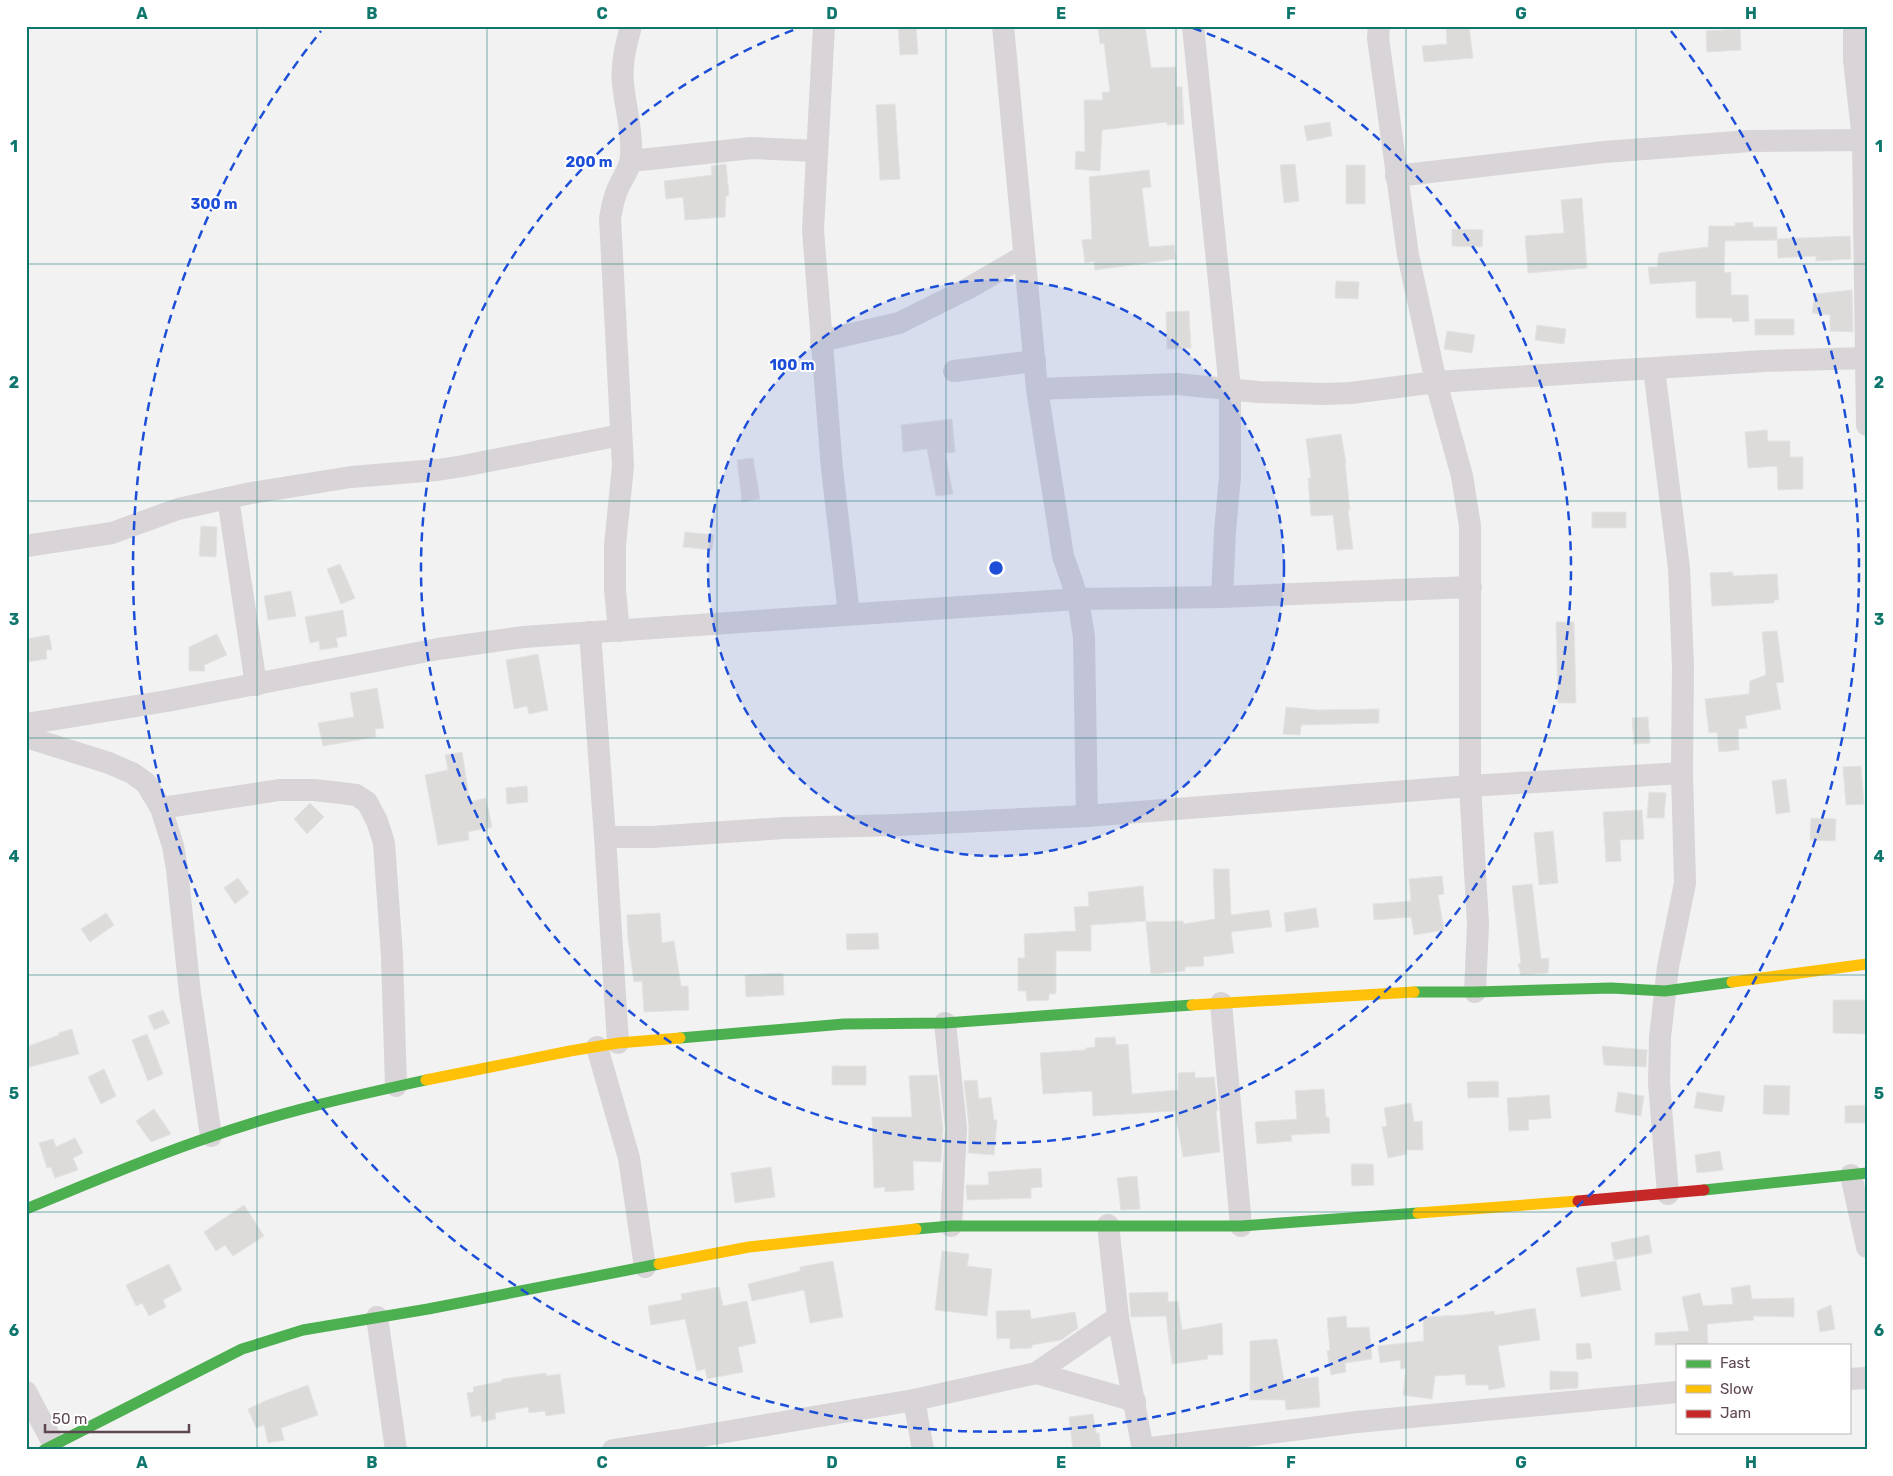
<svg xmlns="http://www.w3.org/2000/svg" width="1893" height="1476" font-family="Rubik,sans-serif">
<rect width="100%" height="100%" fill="#f1f2f1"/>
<g fill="#dddada" stroke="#e4e3e3">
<path d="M898,26H916L918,54L900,55Z"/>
<path d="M1098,26H1120L1121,29L1145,26L1151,68L1176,67V87H1182L1184,124L1167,125V122L1102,130L1100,171L1075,169L1076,151L1085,152L1084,100H1103L1102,92H1110L1104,43L1100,44Z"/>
<path d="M1446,26H1469L1473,58L1424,62L1422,46L1447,44Z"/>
<path d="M1740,29L1741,50L1707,52L1706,31Z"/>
<path d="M895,104L900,179L880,180L876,105Z"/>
<path d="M1330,122L1332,136L1307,141L1304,126Z"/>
<path d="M726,164L729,195L726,196L725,217L685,220L683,197L666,199L664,181L712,175L711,166Z"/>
<path d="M1295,164L1299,201L1284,203L1280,165Z"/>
<rect x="1346" y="165" width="19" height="39"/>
<path d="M1149,170L1151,187L1142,188L1149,247L1174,245L1176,259L1095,270L1094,261L1085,263L1082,240L1092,239L1089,177Z"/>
<path d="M1582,198L1587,268L1528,273L1525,236L1564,233L1561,200Z"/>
<path d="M1753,222V227H1777V240L1725,241L1724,273L1731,272V295H1748L1749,321L1733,322L1732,318H1696V281L1650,284L1648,267H1657L1659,253L1708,247L1709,226H1735V223Z"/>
<path d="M1452,229L1483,230L1482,247L1452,246Z"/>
<path d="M1850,236L1851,259L1816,261V256L1778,258L1777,239Z"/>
<path d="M1336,281L1359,282L1358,299L1335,298Z"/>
<path d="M1852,290L1853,332L1830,331V315L1812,313L1815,294Z"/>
<path d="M1189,311L1191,348L1167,349L1166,312Z"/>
<rect x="1755" y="319" width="39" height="16"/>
<path d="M1537,325L1566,329L1564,344L1535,340Z"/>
<path d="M1447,331L1475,335L1472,353L1444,349Z"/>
<path d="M952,419L955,452L945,453L953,494L936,496L927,449L903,452L901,425Z"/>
<path d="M1767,430L1768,441H1790V457H1803V489L1778,490L1777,466L1748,468L1745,432Z"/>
<path d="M1341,434L1346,463H1345L1350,510H1348L1353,549L1337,550L1333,515L1311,516L1308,478H1311L1306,439Z"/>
<path d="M753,458L760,499L742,502L737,460Z"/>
<rect x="1592" y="512" width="34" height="16"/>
<path d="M201,526L217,527L216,557L199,556Z"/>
<path d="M685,532L714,535L712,550L683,547Z"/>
<path d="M340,564L355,598L341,604L327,569Z"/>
<path d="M1733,572V576L1777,574L1779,600H1774V603L1712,606L1710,573Z"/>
<path d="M291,591L296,616L268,620L264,596Z"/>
<path d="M343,610L347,636L336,638L338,647L320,650L319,641L310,643L305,617Z"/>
<path d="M1556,622H1574L1576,703H1558Z"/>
<path d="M1777,631L1784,682L1776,683L1781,709L1745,716L1747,728L1738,729L1739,750L1719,752L1717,732L1709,733L1705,699L1749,694L1750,681L1766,675L1762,632Z"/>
<path d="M217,634L227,655L204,665L205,671H189V647Z"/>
<path d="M49,635L52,650H46L47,659L26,662V639Z"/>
<path d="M538,654L548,710L529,714L527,706L514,709L506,660Z"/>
<path d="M377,688L384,728L375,729L376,737L323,746L318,723L354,717L350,693Z"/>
<path d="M1286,707L1318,710L1379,709V723L1301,725L1300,735L1283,734Z"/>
<path d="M1648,717L1650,743L1634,744L1632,718Z"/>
<path d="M462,752L470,802L486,798L492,827L468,832L469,840L438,845L425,775L448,770L445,755Z"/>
<path d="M1861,766L1864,804L1846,805L1843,767Z"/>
<path d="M1786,779L1790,812L1776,814L1772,781Z"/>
<path d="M527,786L528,802L507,804L506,788Z"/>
<path d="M1649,792L1666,793L1664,818H1647Z"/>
<path d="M310,803L324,817L307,834L294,819Z"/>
<path d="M1642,810L1644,839L1620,840L1621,861L1606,862L1603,812Z"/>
<path d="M1811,818L1836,819L1835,841L1810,840Z"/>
<path d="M1553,831L1558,883L1539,885L1534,833Z"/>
<path d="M1213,869H1229L1231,915L1269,910L1272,927L1231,932L1234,953L1203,957L1204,966L1185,967V971L1151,974L1146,922L1183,921L1184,924L1215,919Z"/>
<path d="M1442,876L1444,894L1438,895L1444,930L1414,935L1411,917L1374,920L1373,904L1411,901L1409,879Z"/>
<path d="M238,878L249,893L235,904L224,888Z"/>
<path d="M1532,884L1541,959L1549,958L1548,973L1521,975L1518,964L1521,963L1512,886Z"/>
<path d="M1143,886L1146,921L1091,925V951H1056V994H1049V1000L1027,1001L1026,991H1018V958H1025L1024,934L1076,931L1074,907L1089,906L1088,892Z"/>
<path d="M1316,908L1319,927L1286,932L1284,913Z"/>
<path d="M106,913L114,925L90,942L81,929Z"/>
<path d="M660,913L662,943L674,941L681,986H688L689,1010L644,1012L642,981L634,982L628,939L627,915Z"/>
<path d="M878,933L879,949L847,950L846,934Z"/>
<path d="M783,973L784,995L746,997L745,975Z"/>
<path d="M1833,1000H1867V1034L1833,1033Z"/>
<path d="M163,1010L170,1023L154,1030L148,1016Z"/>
<path d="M72,1029L79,1054L26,1068V1047L59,1035L58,1033Z"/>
<path d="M147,1034L163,1074L148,1081L132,1040Z"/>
<path d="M1115,1037L1116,1045L1128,1044L1132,1094L1178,1090V1073L1195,1072V1078L1214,1077L1218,1111H1216L1220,1152L1183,1157L1175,1111L1093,1116L1092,1091L1043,1094L1040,1053L1086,1050V1048L1095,1047V1038Z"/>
<path d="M1602,1046L1647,1050L1646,1067L1604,1065Z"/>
<rect x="832" y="1066" width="34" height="19"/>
<path d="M104,1069L116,1096L101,1104L88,1077Z"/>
<path d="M937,1075L943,1128L941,1162L913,1161L914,1190L885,1192V1187L874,1188L872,1117H912L909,1076Z"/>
<path d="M977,1080L979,1099L991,1097L994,1120H997L994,1155L968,1153L969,1127L964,1081Z"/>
<path d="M1498,1081L1499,1097L1468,1098L1467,1082Z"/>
<path d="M1764,1085L1790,1086L1789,1115L1763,1114Z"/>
<path d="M1324,1089L1326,1117H1329L1330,1133L1291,1135L1292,1141L1257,1144L1255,1122L1297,1119L1295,1091Z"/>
<path d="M1618,1092L1644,1096L1641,1116L1615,1112Z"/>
<path d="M1697,1092L1725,1096L1722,1112L1694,1108Z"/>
<path d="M1549,1095L1551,1118L1528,1120L1529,1130L1509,1131L1507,1098Z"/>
<path d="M1411,1103L1414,1122L1422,1121L1423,1150H1406L1407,1154L1388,1158L1382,1127L1387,1126L1384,1108Z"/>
<path d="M1867,1105V1123H1845V1106Z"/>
<path d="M154,1109L171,1134L151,1142L136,1121Z"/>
<path d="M75,1138L83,1153L73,1158L78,1170L55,1178L51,1167L47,1168L39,1143L53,1139L56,1147Z"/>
<path d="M1720,1151L1723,1170L1697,1173L1695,1155Z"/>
<path d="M1351,1164H1373L1374,1185L1352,1186Z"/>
<path d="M771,1167L775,1197L735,1203L731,1173Z"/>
<path d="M1041,1168L1042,1187L1031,1188V1198L967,1200L966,1185H989L988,1172Z"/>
<path d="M1137,1176L1140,1209L1121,1210L1117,1178Z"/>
<path d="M244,1205L264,1236L233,1256L225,1245L216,1251L204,1232Z"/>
<path d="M1649,1235L1652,1253L1614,1260L1611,1243Z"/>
<path d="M942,1251L969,1254L967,1266L992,1269L987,1316L935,1310Z"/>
<path d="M833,1261L843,1317L810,1323L804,1290L752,1301L748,1284L800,1271V1267Z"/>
<path d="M1616,1261L1621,1290L1581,1297L1576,1268Z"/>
<path d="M169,1264L182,1290L163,1300L166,1307L149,1316L142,1303L136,1306L126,1285Z"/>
<path d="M1750,1285L1752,1299L1794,1298V1317L1753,1316L1754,1320L1707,1324L1708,1345H1655V1333L1689,1331L1682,1297L1700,1293L1703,1306L1733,1304L1731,1288Z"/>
<path d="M719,1287L723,1306L747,1301L756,1343L738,1347L743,1372L707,1379L705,1369L697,1371L685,1319L651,1325L648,1306L682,1300L681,1294Z"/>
<path d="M1168,1292V1302L1178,1301L1182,1330L1222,1323L1223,1355H1207L1208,1359L1172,1364L1166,1316L1131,1317L1129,1293Z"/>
<path d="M1831,1305L1835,1329L1820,1332L1817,1311Z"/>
<path d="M1535,1308L1540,1340L1498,1346L1505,1387L1489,1390L1488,1385H1466L1465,1374L1435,1376L1432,1399L1403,1395L1406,1368L1401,1369L1400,1360L1380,1363L1378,1346L1424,1341L1423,1317L1463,1315L1494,1311L1495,1315Z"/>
<path d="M1030,1310L1031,1319L1075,1312L1078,1328L1061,1340L1032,1345V1348L1010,1349V1338L997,1339L996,1311Z"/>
<path d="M1346,1316L1347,1328L1369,1327L1372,1359L1345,1363L1346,1372L1331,1375L1327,1351L1330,1350L1327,1318Z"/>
<path d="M1277,1339L1284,1380L1318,1377L1320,1407L1286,1410L1285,1400H1250V1341Z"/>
<path d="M1590,1343L1592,1358L1577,1360L1576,1344Z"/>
<path d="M1550,1371L1578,1372V1388L1550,1390Z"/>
<path d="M546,1373V1376L560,1374L565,1413L546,1416L545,1411L529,1413L528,1407L495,1413L496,1419L482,1422L481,1415L471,1417L467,1393L474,1392L473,1387L502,1381V1379Z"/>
<path d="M308,1385L318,1415L281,1428L284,1440L268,1443L264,1425L256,1428L248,1409L265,1401Z"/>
<path d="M1093,1414L1096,1433H1099L1101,1450H1073L1069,1417Z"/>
</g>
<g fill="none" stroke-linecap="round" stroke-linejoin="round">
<g stroke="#d8d4d7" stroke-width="22">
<path d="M824,26L813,230L832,469L849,614"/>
<path d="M1003,26L1037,389L1063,556L1078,599L1084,637L1087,816"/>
<path d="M1193,26L1230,389V476L1225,531L1222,597"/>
<path d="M1379,26L1378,38L1408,255L1436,382L1462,476L1470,526V786L1682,773L1685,883L1668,967L1660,1037L1659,1083L1668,1194"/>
<path d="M1854,26V60L1863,140L1867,425"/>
<path d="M631,161L752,148L816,151"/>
<path d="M1396,176L1604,152L1750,141L1867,140"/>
<path d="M821,341L899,323L969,288L1024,256"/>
<path d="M1654,369L1679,568L1683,666L1682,773"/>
<path d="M954,371L1035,361"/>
<path d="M1037,389L1177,384L1258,392L1323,394L1351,393L1436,382L1764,361L1867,358"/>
<path d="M228,498L256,685"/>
<path d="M26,546L112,533L178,509L251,493L351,477L437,470L463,466L621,435"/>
<path d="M619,631L615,590V545L623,466L610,218C612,206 614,195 620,184C625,174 630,168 631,156C633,132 625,107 623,83C621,64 626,45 631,26"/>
<path d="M590,632L605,837L618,1043"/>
<path d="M26,724L167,701L438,649L523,637L1078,599L1222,597L1471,587"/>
<path d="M26,737L109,763L132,773L146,783L161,808L173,846L177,869L190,993L211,1136"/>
<path d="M161,808L279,790H314L341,793L356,795L367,802L377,821L384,843L392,956L396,1086"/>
<path d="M605,837H652L784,828L897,825L1087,816L1470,786L1478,924L1475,992"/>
<path d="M1221,1003L1241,1226"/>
<path d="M945,1023L956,1128L951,1226"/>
<path d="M597,1047L629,1158L645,1267"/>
<path d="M1851,1175L1867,1247"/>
<path d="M1108,1225L1118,1317L1143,1450"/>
<path d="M377,1317L396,1450"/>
<path d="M1036,1373L1135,1401"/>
<path d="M1849,1379L1867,1378"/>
<path d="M26,1392L54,1445"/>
<path d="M914,1400L923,1450"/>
<path d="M1143,1449L1357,1422L1677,1392"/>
<path d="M613,1450L678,1440L914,1400L1036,1373L1118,1317"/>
</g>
<g stroke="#4caf50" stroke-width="11">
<path d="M1414,992H1475L1611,988L1665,991L1732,982"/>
<path d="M680,1038L844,1024L945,1023L1192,1005"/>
<path d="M1704,1190L1867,1173"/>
<path d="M26,1209C87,1184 147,1158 210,1137C280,1112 353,1096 426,1080"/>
<path d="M916,1229L951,1226H1241L1418,1213"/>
<path d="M44,1450L242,1349L303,1330L428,1309L659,1264"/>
</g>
<g stroke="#ffc107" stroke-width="11">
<path d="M1732,982L1867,964"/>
<path d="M1192,1005L1414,992"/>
<path d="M426,1080L570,1051L618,1043L680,1038"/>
<path d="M1418,1213L1578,1201"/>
<path d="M659,1264L749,1247L916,1229"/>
</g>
<path stroke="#c62828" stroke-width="11" d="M1578,1201L1704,1190"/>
</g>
<path fill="none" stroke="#0f766e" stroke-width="1" stroke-opacity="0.55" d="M257,26V1450M487,26V1450M717,26V1450M946,26V1450M1176,26V1450M1406,26V1450M1636,26V1450M26,264H1867M26,501H1867M26,738H1867M26,975H1867M26,1212H1867"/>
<circle cx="996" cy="568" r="288" fill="#1d4ed8" fill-opacity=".12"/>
<g fill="none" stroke="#1d4ed8" stroke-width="2.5" stroke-dasharray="9 6">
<circle cx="996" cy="568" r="288"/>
<path d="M1193 28A575 575 0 1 1 799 28"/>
<path d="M1671 31A863 863 0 1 1 321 31"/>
</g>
<circle cx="996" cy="568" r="8" fill="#1d4ed8" stroke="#fff" stroke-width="2.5"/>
<g font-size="15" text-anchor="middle" font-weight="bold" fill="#1d4ed8" stroke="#fff" stroke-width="4" stroke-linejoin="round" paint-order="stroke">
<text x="589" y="167">200 m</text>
<text x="214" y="209">300 m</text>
<text x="792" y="370">100 m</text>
</g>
<rect width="1893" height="1476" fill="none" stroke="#ffffff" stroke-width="55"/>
<rect x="1676" y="1344" width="175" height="90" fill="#ffffff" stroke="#bfb5ba"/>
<rect x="1686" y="1360" width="25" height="8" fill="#4caf50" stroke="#bfb5ba"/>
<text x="1720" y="1368" font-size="15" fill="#5e4753">Fast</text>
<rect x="1686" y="1385" width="25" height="8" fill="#ffc107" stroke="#bfb5ba"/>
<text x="1720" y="1394" font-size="15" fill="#5e4753">Slow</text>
<rect x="1686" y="1410" width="25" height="8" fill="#c62828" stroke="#bfb5ba"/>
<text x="1720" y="1418" font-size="15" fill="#5e4753">Jam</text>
<path d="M45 1424v8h144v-8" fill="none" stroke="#5e4753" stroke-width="2.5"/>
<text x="52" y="1424" font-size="15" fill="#5e4753" stroke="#ffffff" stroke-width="4" paint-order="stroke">50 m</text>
<rect x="28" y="28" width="1838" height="1420" fill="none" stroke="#0f766e" stroke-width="2"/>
<g font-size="16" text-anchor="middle" font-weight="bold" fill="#0f766e">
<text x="142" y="19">A</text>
<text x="372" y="19">B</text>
<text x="602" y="19">C</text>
<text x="832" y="19">D</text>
<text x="1061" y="19">E</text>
<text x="1291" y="19">F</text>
<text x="1521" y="19">G</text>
<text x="1751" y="19">H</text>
<text x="14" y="152">1</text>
<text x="1879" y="152">1</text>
<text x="14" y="388">2</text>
<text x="1879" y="388">2</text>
<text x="14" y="625">3</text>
<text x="1879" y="625">3</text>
<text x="14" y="862">4</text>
<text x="1879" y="862">4</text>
<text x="14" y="1099">5</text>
<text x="1879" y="1099">5</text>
<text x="14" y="1336">6</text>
<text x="1879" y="1336">6</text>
<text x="142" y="1468">A</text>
<text x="372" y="1468">B</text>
<text x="602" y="1468">C</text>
<text x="832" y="1468">D</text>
<text x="1061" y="1468">E</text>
<text x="1291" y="1468">F</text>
<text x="1521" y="1468">G</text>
<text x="1751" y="1468">H</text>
</g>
</svg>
